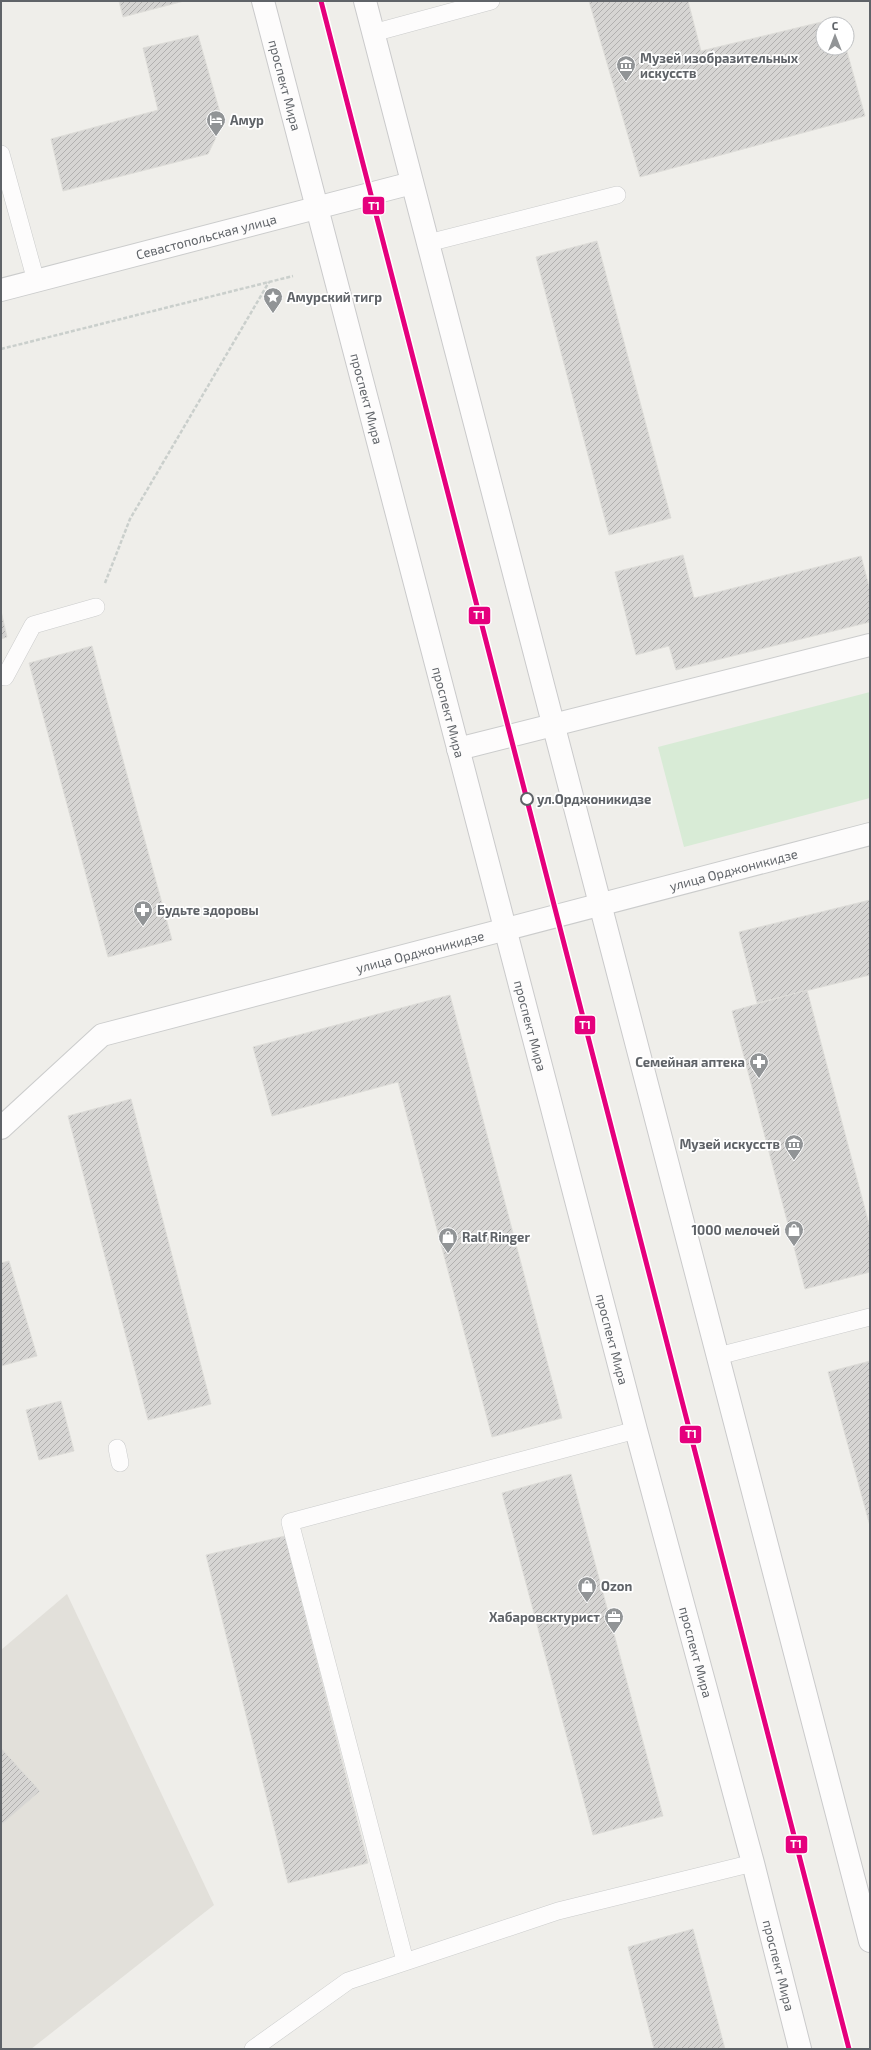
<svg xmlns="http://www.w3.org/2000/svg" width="871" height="2050" font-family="'Exo 2',sans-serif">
<defs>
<pattern id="building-hatch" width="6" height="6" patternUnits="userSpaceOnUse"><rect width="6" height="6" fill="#d6d5d3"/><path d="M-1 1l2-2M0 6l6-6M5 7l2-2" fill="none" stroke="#b1b0af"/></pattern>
</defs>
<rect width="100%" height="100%" fill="#efeeea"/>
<path fill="#e2e0da" d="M67,1594L214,1905L31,2049H1V1650Z"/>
<path fill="#d8ebd6" d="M870,692V798L684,847L658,747Z"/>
<g fill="url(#building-hatch)" stroke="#deddd9">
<path d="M119,1H184L123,17Z"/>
<path d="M589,1H688L701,51L838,18L839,24H823V48H846L865,116L640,177Z"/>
<path d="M198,35L223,123L208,154L63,191L51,139L158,110L143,48Z"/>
<path d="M597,241L671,518L609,535L536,257Z"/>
<path d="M683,555L694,598L861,556L870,590V622L676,670L669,646L636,655L615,572Z"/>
<path d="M1,611L7,637L1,639Z"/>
<path d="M92,646L172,940L108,957L29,663Z"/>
<path d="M870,900V975L757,1003L739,932Z"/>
<path d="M807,990L870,1228V1272L805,1289L732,1011Z"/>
<path d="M450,995L562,1418L492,1437L398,1082L272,1116L253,1047Z"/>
<path d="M131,1099L211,1404L148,1420L68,1116Z"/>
<path d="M9,1261L37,1356L1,1366V1263Z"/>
<path d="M870,1361V1526L828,1372Z"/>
<path d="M61,1401L74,1451L39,1460L26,1410Z"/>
<path d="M571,1474L663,1816L593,1835L502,1493Z"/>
<path d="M285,1536L368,1863L288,1883L206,1555Z"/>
<path d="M1,1748L40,1791L1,1825Z"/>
<path d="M693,1929L725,2049H654L628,1947Z"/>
</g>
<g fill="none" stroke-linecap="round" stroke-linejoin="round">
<g stroke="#cbcccc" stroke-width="18">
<g id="lane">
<path d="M373,33L491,1"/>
<path d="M1,154L36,281"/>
<path d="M428,243L617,195"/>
<path d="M5,677L33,625L96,607"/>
<path d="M718,1356L870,1317"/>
<path d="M117,1448L120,1463"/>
<path d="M405,1961L290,1522L636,1430"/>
<path d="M253,2049L348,1981L558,1911L753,1863"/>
</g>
</g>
<g stroke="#cbcccc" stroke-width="24">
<g id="street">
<path id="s1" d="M1,290L412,183"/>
<path d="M458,749L870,645"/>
<path id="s2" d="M1,1128L102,1035L870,834"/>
</g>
</g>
<g stroke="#cacacb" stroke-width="24">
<g id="secondary">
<path id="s3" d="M263,1L636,1430L753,1863L800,2049"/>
<path d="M365,1L870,1941"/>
</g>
</g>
<g stroke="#cacfcc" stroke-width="2.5" stroke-dasharray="4 2" stroke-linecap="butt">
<path d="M1,349L293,276"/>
<path d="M105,583L130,519L269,282"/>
</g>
<use href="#lane" stroke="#fdfcfc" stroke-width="17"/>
<use href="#street" stroke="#fdfcfc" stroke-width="22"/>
<use href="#secondary" stroke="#fdfcfc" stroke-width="22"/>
<g stroke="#fff" stroke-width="8">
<path id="tram-1" d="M321,1L849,2049"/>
</g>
<use href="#tram-1" stroke="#e5007d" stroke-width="5"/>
</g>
<defs>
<g id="museum-pin" transform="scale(1)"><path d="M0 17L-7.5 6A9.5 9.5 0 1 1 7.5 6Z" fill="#919496" stroke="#fff"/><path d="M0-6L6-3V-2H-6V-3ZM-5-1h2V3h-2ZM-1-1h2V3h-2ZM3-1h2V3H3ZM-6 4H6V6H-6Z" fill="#fff"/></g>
<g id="hotel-pin" transform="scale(1)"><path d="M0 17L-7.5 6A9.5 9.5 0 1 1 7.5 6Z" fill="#919496" stroke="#fff"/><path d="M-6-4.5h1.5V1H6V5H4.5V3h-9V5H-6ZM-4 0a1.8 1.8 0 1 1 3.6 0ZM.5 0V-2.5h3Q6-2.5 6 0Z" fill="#fff"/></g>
<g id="sight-pin" transform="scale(1)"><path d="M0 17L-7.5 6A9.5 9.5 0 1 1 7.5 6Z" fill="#919496" stroke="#fff"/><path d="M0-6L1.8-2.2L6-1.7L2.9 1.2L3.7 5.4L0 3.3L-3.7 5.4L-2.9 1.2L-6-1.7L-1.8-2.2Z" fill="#fff"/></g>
<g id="pharmacy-pin" transform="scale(1)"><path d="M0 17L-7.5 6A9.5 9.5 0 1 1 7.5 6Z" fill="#919496" stroke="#fff"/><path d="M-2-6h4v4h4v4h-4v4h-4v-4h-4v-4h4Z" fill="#fff"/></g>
<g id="shop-pin" transform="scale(1)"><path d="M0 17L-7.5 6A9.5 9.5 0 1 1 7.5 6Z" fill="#919496" stroke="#fff"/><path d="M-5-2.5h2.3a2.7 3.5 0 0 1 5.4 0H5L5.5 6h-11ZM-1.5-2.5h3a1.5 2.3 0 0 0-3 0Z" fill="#fff"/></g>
<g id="office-pin" transform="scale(1)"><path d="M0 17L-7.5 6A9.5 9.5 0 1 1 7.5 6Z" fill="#919496" stroke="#fff"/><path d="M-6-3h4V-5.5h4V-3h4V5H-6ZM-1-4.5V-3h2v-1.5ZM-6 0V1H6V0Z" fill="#fff"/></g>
</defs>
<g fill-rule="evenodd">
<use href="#museum-pin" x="626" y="65"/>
<use href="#hotel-pin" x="216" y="120"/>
<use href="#sight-pin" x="273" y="297"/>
<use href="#pharmacy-pin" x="143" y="910"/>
<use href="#pharmacy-pin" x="759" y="1062"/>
<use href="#museum-pin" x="794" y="1144"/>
<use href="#shop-pin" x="794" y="1230"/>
<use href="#shop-pin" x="448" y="1237"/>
<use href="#shop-pin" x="587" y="1586"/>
<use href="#office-pin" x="614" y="1617"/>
</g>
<circle fill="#fff" stroke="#5f6368" stroke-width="2" cx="527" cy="799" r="6"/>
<g text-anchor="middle" stroke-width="3.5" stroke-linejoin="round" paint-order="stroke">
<g font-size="13" font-weight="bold" fill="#5f6368" stroke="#fff" text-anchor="start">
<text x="640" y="63">Музей изобразительных<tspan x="640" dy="15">искусств</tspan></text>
<text x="230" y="125">Амур</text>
<text x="287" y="302">Амурский тигр</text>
<text x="157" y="915">Будьте здоровы</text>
<text x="745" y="1067" text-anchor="end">Семейная аптека</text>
<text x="780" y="1149" text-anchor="end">Музей искусств</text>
<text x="780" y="1235" text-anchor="end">1000 мелочей</text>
<text x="462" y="1242">Ralf Ringer</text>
<text x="601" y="1591">Ozon</text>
<text x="600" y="1622" text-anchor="end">Хабаровсктурист</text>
</g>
<g font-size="13" fill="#5f6368" stroke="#fff">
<text dy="5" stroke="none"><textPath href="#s3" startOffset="87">проспект Мира</textPath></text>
<text dy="5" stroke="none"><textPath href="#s1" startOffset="212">Севастопольская улица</textPath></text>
<text dy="5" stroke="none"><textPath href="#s3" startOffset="411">проспект Мира</textPath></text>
<text dy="5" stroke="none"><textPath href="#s3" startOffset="735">проспект Мира</textPath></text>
<text dy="5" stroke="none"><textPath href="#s2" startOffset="790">улица Орджоникидзе</textPath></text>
<text dy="5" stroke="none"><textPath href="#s2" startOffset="466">улица Орджоникидзе</textPath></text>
<text dy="5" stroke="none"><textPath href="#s3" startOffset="1059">проспект Мира</textPath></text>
<text dy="5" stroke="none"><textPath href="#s3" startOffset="1383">проспект Мира</textPath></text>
<text dy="5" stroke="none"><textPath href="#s3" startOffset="1707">проспект Мира</textPath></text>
<text dy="5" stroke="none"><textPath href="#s3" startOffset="2031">проспект Мира</textPath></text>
</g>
<g font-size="13" font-weight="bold" fill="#5f6368" stroke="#fff" text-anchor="start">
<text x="537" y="804">ул.Орджоникидзе</text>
</g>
</g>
<g stroke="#fff" stroke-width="1.5">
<rect x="362" y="196" width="23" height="19" rx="4" fill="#e5007d"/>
<rect x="468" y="606" width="23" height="19" rx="4" fill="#e5007d"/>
<rect x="574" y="1015" width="22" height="20" rx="4" fill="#e5007d"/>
<rect x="679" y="1425" width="23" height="19" rx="4" fill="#e5007d"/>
<rect x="785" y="1835" width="23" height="19" rx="4" fill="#e5007d"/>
</g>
<g font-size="11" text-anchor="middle" font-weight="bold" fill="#fff">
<text x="374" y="210">T1</text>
<text x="479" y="619">T1</text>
<text x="585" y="1029">T1</text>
<text x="691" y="1438">T1</text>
<text x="796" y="1848">T1</text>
</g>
<rect width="871" height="2050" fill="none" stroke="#5f6368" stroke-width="4"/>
<g transform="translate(835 36)"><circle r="19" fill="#ffffff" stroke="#bfc1c3"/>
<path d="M0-3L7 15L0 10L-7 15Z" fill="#919496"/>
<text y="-6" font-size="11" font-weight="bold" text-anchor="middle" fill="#5f6368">С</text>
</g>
</svg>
